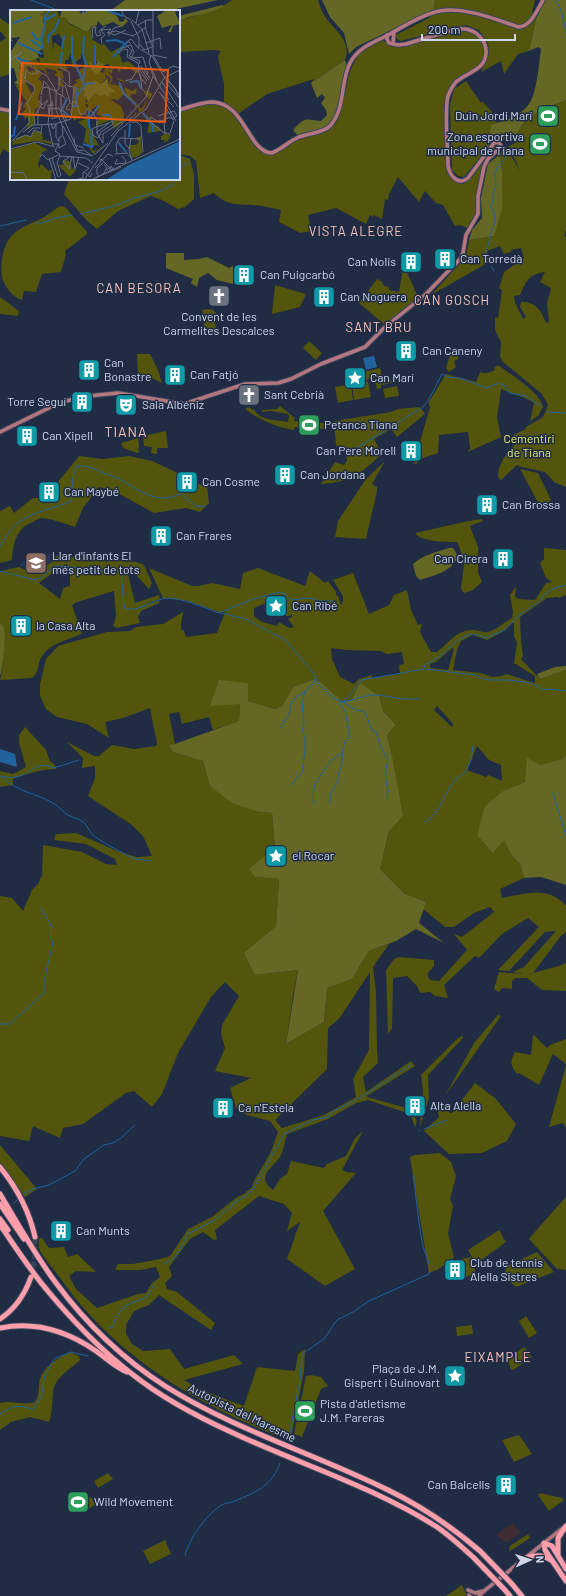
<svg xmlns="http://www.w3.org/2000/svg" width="566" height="1596" font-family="Barlow,sans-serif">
<rect width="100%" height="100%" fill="#202b44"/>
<path fill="#402d33" d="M513,1523L520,1533L508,1542H505L496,1535Z"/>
<path fill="#273554" d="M39,553L53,554L52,561L36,573L19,565L33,555Z"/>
<g fill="#52550b" fill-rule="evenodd">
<path d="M232,0H318C320,6 322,13 326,18C335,30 352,42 345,60L311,83L314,79L267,94L238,114L224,104V83L219,63L218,56L221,51L215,50L179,52V21L180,20L217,10Z"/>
<path d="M435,0H535L532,12L536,19L529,51L518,54L504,74L501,61L481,72L489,54L488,43L479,30L466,25L400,41L394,36L431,17Z"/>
<path d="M0,18L11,26V74L0,77V42L6,38L0,31Z"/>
<path d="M462,30C470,31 479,34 482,43C492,64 465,76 450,87L446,103L448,172C451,177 456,184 462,184C471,183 488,153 494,145L496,143L499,144V148L489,157L481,172L477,195L478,212L468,228L460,225L455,226L443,205L436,203L425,191L419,202L398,177L389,194L388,200L385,199L382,219L374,215L373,217L370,215L366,224L336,208L308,215L311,231L300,233L279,222L281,210C275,209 269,207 262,206C243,203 230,209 214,193L200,198L196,161L190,156L179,154V112C190,109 203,103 215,104C241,108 244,136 260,151C264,154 269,155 274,154C284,150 293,141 303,138C314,134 326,134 334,125C339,120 340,112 342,106C350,76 348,52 382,40L393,46H402L453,31Z"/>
<path d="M466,81L481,103L482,101L493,113L497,123L491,125L489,137L497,136L464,177L458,176L452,170L450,105L454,89Z"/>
<path d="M566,100V230L564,236L566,237V487L554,482L545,472L518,466L519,465H517L501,480L498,477C498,462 508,452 518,441L512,440L513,435L526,429V427L543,417L548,405L542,394L503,362L500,357L501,342L495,330V317L498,318L502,290L499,288L504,272L524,258L521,248L511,250V252L504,254L500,246L487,251L491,261L431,295L466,257L469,240L494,236L502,172L500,154L506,147L520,171L509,146L519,141L517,132C527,115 549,107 566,100ZM545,272L540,282L551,288L547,303L549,322L546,323C541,310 536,302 521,302L520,307L526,317L523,319L515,303L514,296L520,295C526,281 529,274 545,272Z"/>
<path d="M0,111L11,113V154L3,149L0,156Z"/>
<path d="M179,155L190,159L194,174V199L185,207L178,209L162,200L151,196L118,211L97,229L86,220L64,194L69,179H179Z"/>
<path d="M60,206L65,207L87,232V234L65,251L66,255L61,272L42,274L36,292L24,291L22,300C12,297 6,288 2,278C0,261 3,241 17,231C24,226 32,223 39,220C46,216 53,211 60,206Z"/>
<path d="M403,268H405L419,299L385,325L359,303L377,279L382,282L384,286L389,287V290L399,292Z"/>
<path d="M275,285L306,294L300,307L272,314Z"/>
<path d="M0,297L19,311L18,316L0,314Z"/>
<path d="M207,309L214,310V312H216L215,325L217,328L208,332H202L205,321L202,310Z"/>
<path d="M309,341L322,353L316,360L303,348Z"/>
<path d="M451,353L455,355L459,354L458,359L454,361L456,367L449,372L446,368Z"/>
<path d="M137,354H150L158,370L162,383L150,377L138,376Z"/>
<path d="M498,365C510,374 540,392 543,407L538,416L530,421L534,403L525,398L501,389L497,417L501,437L468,452L470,448L468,432L439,435L438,453L423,458L416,464L413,463L416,456L430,407L428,403L446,374L476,382L480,372C486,374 489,373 495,370L494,368Z"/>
<path d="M380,368L382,376L365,380L363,372Z"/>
<path d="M390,377L392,383L382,385L381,383V388L377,389L375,380Z"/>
<path d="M368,381L371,397L354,400L352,384Z"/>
<path d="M351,384L353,400L338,403L335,387Z"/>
<path d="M397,386L399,396L385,398L383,389Z"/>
<path d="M280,406L295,418L294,421L324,423V429L294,427V430C276,427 260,420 246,410V408L250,407L252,410L254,409C259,421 278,420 288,422L289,416L288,414L271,411L262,412V410L277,409Z"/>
<path d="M420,407L425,414L397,437L391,429L374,439L382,454C360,474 352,482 321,484L335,462L344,465L347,461L346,453L336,445L334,421L391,412L398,409Z"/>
<path d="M166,431L168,448H157V454L151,453L152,447L144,446L143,436Z"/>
<path d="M138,438L139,446L138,450L140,451L137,453L123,448L121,443Z"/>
<path d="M79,456L103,459L129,456L152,461L180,474L177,482L191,492L198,484L207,486L209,503L200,512L186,508L154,513L112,490L99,487L83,508L75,527C66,524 50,518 41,518C39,518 35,521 33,522C16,528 13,544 12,560L0,563V511L10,506L14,513L33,498H45L54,494V487Z"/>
<path d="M385,461L372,484L377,487V491L366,539L335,537L338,521L366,479Z"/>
<path d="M520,469L538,473L551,500L541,508Z"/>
<path d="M481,519L483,521L470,526L478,547V572L482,582L473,590L464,593L462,591L461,588L464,565L460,549L457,542C446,542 421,542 415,533L464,522Z"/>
<path d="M544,548L566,550V595L559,598L557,597L547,598L520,617L521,641L523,656L521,659L540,679L566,670V757L564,759L525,782L503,791L504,839L512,856L520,864L524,878L500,889L502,898C525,894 548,885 566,906V932L561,936L533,973L529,974L559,966L566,963V991L542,990L527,978H516L512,981V989L502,988L499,992L494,989L499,972L524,974L513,972L524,967L556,931L545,932L509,971L498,970L539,927L528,918L502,934L479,958L475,956L444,985L448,998L435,996L430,992L420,993L417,986L407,976L393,978L392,1028L388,1034L386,970L394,959L399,957L434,960V966L427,974L430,980L439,981L467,950L454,934L462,937L494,912L490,907L474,913L454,927H445L423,909L426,902L405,894L380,869L389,831L392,756L387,735L396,725L383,711L379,696L352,699L343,702L322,683L315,679L293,687L282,706L275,709L248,701L240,704L239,721L213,730L209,717L182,724L179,712L169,714L175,744L169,746L173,752L203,761L210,786L259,812L272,813L275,848L255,877L279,879L276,926L245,953L255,975L298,970L293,996L286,1044L324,1022L327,988L352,979L369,951L389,944L373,967L376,992L377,1049L378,1063L363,1077L366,1092L411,1061L415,1066L367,1096V1097L410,1109L417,1121L415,1127L410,1114L368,1100L356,1103L328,1119L287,1134C285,1140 284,1149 281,1155C274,1168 254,1176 273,1190L280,1179L287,1174L291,1161L324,1168L327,1164L346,1156L355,1138L363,1131L342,1170L347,1172L356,1173L323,1211L355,1269L325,1286L287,1259L300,1222L287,1231L292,1213L284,1204L259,1196L215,1230L217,1239L214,1240L203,1232L190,1239L169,1267L172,1276L165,1283L167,1289L177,1292L215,1323L211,1330L159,1295L149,1305L134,1311L126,1325V1334L132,1344L143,1351L170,1349L184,1369L234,1355L243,1364L184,1380L199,1389L244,1406L257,1367L295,1371L298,1354L305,1349L304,1372L292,1433L285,1439C196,1405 115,1356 60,1278C55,1271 41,1255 39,1248C38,1245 39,1241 39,1238H42L49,1248L64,1247L68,1257L77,1254L96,1272L76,1271L69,1276L76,1289L97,1308L138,1294L146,1293L151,1284L160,1277L156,1267L141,1270H115L118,1264H133L160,1259L170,1256L188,1229L212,1217L237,1197L244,1194L252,1187L254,1181L271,1152L278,1132L270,1121L247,1115L236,1108L230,1088L251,1078L215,1071L225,1048L221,1034L222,1025L239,996L225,982L211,997L178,1053L162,1094L152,1107L134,1091L126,1093L83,1124L63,1128L60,1138L33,1126L29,1141L0,1136V896L12,898L23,911L32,890L38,884L42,875L43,845L82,852L106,864L117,865L115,859L86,844L54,840L56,834L76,833L117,851L137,857L152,856L143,836L132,825L88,796L95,778V766L82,768L83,758L67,742L94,756H99L112,745L134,749L156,746L157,744L150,708L123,718L105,722L109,738L87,724L57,717L46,709L40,696V684L46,659L58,646L107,632L130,631L136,627L163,624L183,612L181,624V630H184L186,637L217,633L225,612H219L188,601L163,598L149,568L192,586H199L212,583L240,589L243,573L258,568L305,586L310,571L325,583L328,581L336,592V595L338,596L341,605L343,601V596L333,580L353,573L369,614L389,605L394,595L407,590L411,610L418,625L422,624L420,632L431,652H437C449,643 456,630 473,630C478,630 483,633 488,632C497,630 504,622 512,618L513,612L510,595L516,586L515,596L518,599L535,600L546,583L552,582L546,578L540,563L544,559ZM276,599H279L280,614L287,616L292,615V617L288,619L294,627L289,628L279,622L277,626L262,622L254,616V608ZM512,623H514V636L517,643L514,663L535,676V683L506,674L502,676L492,677L481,673L453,670L457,650L461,641L473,635L487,640L502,632ZM331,648L346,650L381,651L387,654L402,652L404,664L399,665L400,674L372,678V675L359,679L354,684L340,677L332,659ZM452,648L454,649L448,670L430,668V664L436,662ZM437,706L453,724L452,727L434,710ZM477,746L489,760L501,765L502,781L488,775L486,777L467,770ZM370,972L369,1050L353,1079L356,1097L324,1115L282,1128L275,1120L327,1069L328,1028L339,1019Z"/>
<path d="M54,556L136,562L144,565L152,583L149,589L134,573L128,574L135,603L159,595L160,599L145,604L159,601L160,603L141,611L138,617L140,623L117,628L113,626L116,617L114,591L77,602L72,605L82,634C67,640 47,644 40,660C38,666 38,674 32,678L0,680L2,671L4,645V628L0,622V571L19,567L35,574L53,561ZM62,570L70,575V586L63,588L60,599L39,583L51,574Z"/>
<path d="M25,727L46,750L50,761L55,765L56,769C43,769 25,774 13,779V785L0,787V771L13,774L26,767L19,743V735Z"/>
<path d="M498,1015L501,1016L445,1096L474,1043Z"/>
<path d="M533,1034L547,1048L550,1045L566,1039V1064L553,1054L539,1085L519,1073L517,1074C510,1065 510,1061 515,1052L531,1055Z"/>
<path d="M463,1036V1038L428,1075L429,1098L420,1127L423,1090L421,1075L458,1038Z"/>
<path d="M566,1065V1128L563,1123L549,1127Z"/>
<path d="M475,1083L496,1099L516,1124L507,1141L482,1153L449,1154L424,1131L439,1117L436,1106L444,1102L450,1113H452Z"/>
<path d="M0,1145L37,1189L25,1197L0,1162Z"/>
<path d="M440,1153L451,1162L456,1176L450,1199L453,1206L448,1233L454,1258L437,1270L429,1273L410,1157L415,1155Z"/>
<path d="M566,1197V1270L557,1269L529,1239L539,1227Z"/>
<path d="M499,1230L506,1242L476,1264L468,1250Z"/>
<path d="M537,1252L554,1272L516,1287L503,1276L507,1266Z"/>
<path d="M471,1257L476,1274L460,1278L455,1260Z"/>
<path d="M526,1316L537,1333L529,1338L519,1321Z"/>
<path d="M472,1325L473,1334L457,1336L456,1327Z"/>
<path d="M524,1347L532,1357L513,1370L511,1369L507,1360Z"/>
<path d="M68,1353H72L79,1356L80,1360C71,1369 56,1376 53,1391C52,1401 53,1412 49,1422L30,1417L11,1422L0,1430V1403C11,1400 25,1406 35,1402C38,1397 39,1391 39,1384C41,1368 55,1360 68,1353Z"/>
<path d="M311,1375L321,1377L328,1386L321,1389L302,1437L294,1434L306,1376Z"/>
<path d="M519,1435L532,1454L514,1462L502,1440Z"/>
<path d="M108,1473L113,1479L98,1488L94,1481Z"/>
<path d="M540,1493L562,1498L564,1500L549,1511L538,1495Z"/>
<path d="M91,1497L95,1505L81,1513L76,1505Z"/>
<path d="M528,1534L530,1538L510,1551L509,1549L510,1546Z"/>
<path d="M165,1540L171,1554L150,1564L143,1551Z"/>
<path d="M462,1585L467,1596H446Z"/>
</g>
<g fill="#646824">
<path d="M125,0H218L166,11H110Z"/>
<path d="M322,0H435L433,10L356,47L349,54L344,33L330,17Z"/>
<path d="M545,0H566V100C553,105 515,119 518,137L503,140L497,136L489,137L491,125C503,121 522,115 529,104C537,93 539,63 541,49L538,47L529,51L536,19Z"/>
<path d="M222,5L224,6L217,10L204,14L189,17L179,21V16Z"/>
<path d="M345,60L347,66C343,82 341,119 325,128C317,132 306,133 298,136L293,130C305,117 304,119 321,121L327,115L326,110L321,103L325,98L322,94L317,98L311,83Z"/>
<path d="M500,154L502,172V209L494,236L469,240L472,230L482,218L481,198L488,164Z"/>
<path d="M166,253H184V260L199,259L207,257L229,268L233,266V284L217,280L208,273L199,278L197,287L191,283L193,279L166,268Z"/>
<path d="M449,548H453L458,556C452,572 435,575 420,580L416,576L413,564C423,555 436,552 449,548Z"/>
<path d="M0,622C1,624 3,625 4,628C6,635 3,670 0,676Z"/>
<path d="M566,666V670L540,679L537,674L555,667Z"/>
<path d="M315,679L322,683L343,702L352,699L360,683L379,696L383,711L396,725L387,735L392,756L403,816L389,831L380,869L405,894L426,902L419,923L444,943L416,929L396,941L369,951L352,979L327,988L324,1022L286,1044L298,970L255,975L244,953L276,926L279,879L255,877L249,869L275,848L272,813L259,812L232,803L210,786L203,761L173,752L169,746L239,721L240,704L210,706L219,680L248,683V701L275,709L282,706L293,687Z"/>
<path d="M566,755V885L541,877L524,878L520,864L512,856L504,840L493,853L477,835L485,806L503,791L525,782L527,758L540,765L563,759Z"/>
</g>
<g fill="#21639d">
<path d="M374,356L377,367L366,370L363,358Z"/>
<path d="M0,749L15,754L17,767L0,762Z"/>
</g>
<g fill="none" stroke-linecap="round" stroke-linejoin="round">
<g stroke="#21639d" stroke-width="1">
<path d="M31,0L60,11"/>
<path d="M556,0L562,13L566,33"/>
<path d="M179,175L181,167L188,163"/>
<path d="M81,214L114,206L135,198L161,191L172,185L178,179"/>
<path d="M37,223H42L56,218L72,215"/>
<path d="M0,226L26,220"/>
<path d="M489,262L485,254L490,240L489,236C495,226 498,216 491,206L493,202V193L496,186L495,174L497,168L506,157L505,149"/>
<path d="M491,266L494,271"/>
<path d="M547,412L566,413"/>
<path d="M345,455L423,407L428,401L442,374L448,377L460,378L487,388L499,383L505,386L509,393L526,396L541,406"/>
<path d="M0,547C5,538 10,528 19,522C32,512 55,508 70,502C74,490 70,478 77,466C85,465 94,468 101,472C105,474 111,475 115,477C139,488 153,506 181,494L196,506H205"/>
<path d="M0,571L35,580L42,577L54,566L73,567L92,572L103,570H116L121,572L124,606L126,609C143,611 153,599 168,598C181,598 206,608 219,613L253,599L280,592L285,594L291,600L310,598L320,601H333"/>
<path d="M221,613L246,619L285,640L312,671L318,683L333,698L343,702L356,710L365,712L372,731L376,732L381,748L388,759L385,776L388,791L387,799"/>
<path d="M425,669L476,675L484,679L490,680H509L532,683L543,690L550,689L566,691"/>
<path d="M343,702C351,695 355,687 362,680L424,669L425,665C430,662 437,659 441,655C454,644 467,627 485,638L505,630L519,615L540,601L542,596L555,588L566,585"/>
<path d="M344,702L370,695H380L402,699H420"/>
<path d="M281,727L290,712V705L295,698L304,692"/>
<path d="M0,776C4,777 12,778 16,777C31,775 36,759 54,768L79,760"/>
<path d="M2,777C18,793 38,793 56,805C59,807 60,809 63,811C67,816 76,818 82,821C87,825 89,831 93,835C98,840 131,858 136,859C141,860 147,860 152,861"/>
<path d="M291,785L302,772L305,750V737L302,730L304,724L302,703L305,691L314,683L315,679"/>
<path d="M553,793L566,836"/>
<path d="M314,803C311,786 316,782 325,769C328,765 329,766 330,761L342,753"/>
<path d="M330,804V795L338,781V775L342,764V753L345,742L349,738V731L345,712L338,700"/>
<path d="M425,823L436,813L451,785L457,778L466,772L471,759L473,746"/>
<path d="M0,1024H10L44,993V982L53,942L51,938L52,927L41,908"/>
<path d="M424,1129L447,1120"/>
<path d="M419,1131L420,1130"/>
<path d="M24,1194L33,1189L49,1185L75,1171L84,1159L104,1145L113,1143L121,1138L135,1125"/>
<path d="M13,1204L18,1199"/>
<path d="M164,1264L172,1260L178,1253L188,1234L215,1220L237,1201L246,1196L254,1188L284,1134L313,1120L328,1117L332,1112L358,1099L411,1065"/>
<path d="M109,1328L113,1326L115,1319L122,1309L127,1305L147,1297L154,1285"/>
<path d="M0,1414C13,1405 18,1405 33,1409L41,1397L45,1376L54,1359L71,1352L88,1356"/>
<path d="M289,1437L300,1380L302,1354L324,1339L337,1320L353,1312L369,1301L429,1274C431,1265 427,1258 424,1250C418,1225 417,1200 413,1175"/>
<path d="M185,1555C191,1536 204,1518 220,1506C224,1503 230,1503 235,1501C256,1492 272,1486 280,1463"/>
</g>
<path stroke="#3a455c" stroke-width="5" stroke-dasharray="5 2.5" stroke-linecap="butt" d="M32,1274L35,1256V1237"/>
<g stroke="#3c465e" stroke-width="5.5">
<g id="secondary">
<path d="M393,43L394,32"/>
<path d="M0,109L11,111"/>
<path d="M179,110C189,107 202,102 212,102C245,103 248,151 271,153C281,150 289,141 299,137C309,133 323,133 330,126C346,108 340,82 350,63C358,48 372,43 386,36C401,28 416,18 432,13C458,4 493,18 518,27C531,27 537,10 543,0"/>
<path d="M0,432L61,402L88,396L118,393L184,404L245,384L278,383L291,379L321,364L365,347L384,328L426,294L461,258L463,253L466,235L478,214V196L484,167L488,159L501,147L499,142L494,143L468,178C458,186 450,176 448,166C448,149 444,110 448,96C450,91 452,86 456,82C467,72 487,70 486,51C486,46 484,41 480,37C474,29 465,28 456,29L406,44L398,45L389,43L387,39V35"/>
<path d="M468,1590L475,1593L484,1591"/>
<path d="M469,1595L470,1596"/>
<path d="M479,1596L484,1591L564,1527"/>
</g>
</g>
<g stroke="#3c465e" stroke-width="7">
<g id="highway">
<path d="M0,1167C17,1188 29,1210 35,1237"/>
<path d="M0,1194C18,1224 35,1255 56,1283C85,1322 123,1359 165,1386C235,1430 315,1454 388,1490C421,1506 452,1527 480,1551"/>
<path d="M0,1204L24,1239"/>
<path d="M0,1219L8,1230"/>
<path d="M0,1225C14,1245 27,1265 42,1284C69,1317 98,1348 132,1374C162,1398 196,1416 231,1432C299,1464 372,1486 437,1527C450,1536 462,1547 474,1558"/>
<path d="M0,1319C15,1309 25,1294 31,1277"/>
<path d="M0,1328C35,1321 67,1331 96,1351C106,1358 115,1367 127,1372"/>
<path d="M558,1554V1538L566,1526"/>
<path d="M523,1559C534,1555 541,1554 551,1560"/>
<path d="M566,1569L552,1546L544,1543L545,1550L566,1581"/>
<path d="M512,1584L522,1596"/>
<path d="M504,1589L510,1596"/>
</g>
</g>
<use href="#secondary" stroke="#b5777f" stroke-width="3.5"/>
<use href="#highway" stroke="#fd9eab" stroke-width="5"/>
<g stroke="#3c465e" stroke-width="7" stroke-linecap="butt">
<g id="highway-bridge">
<path d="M480,1551L512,1584"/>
<path d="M474,1558L504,1589"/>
</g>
</g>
<use href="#highway-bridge" stroke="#fd9eab" stroke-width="5"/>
</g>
<defs>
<g id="stadium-square" transform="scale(1.15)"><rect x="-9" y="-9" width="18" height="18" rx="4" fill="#2e9e5b" stroke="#202b44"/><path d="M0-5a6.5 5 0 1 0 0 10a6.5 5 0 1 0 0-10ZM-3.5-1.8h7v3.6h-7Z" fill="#fff"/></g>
<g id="building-square" transform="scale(1.15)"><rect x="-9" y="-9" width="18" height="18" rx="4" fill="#0f9aa8" stroke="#202b44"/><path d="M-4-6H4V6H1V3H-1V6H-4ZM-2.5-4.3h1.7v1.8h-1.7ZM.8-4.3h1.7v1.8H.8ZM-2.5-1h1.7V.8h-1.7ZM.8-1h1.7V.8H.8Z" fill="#fff"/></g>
<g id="church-square" transform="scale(1.15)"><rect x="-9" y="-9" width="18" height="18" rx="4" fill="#6b7280" stroke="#202b44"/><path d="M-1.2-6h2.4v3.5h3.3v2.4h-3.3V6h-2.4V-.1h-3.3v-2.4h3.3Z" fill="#fff"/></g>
<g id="sight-square" transform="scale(1.15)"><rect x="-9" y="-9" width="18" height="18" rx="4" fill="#0f9aa8" stroke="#202b44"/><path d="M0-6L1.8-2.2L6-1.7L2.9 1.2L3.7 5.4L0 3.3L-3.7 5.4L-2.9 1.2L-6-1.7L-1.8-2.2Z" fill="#fff"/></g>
<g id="theatre-square" transform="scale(1.15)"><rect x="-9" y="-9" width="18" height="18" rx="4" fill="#0f9aa8" stroke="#202b44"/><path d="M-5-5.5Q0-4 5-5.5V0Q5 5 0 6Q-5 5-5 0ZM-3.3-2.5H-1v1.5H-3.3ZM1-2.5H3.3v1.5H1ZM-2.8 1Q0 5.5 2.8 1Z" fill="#fff"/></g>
<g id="school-square" transform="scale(1.15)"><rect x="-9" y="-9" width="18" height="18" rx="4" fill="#8d6e63" stroke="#202b44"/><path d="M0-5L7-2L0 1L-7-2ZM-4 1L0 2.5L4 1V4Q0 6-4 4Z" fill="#fff"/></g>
</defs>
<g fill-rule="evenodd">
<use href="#stadium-square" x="548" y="116"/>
<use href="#stadium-square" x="540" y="144"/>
<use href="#building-square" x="445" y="259"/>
<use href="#building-square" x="411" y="262"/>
<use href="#building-square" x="244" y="275"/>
<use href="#church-square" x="219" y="296"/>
<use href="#building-square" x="324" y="297"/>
<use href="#building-square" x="406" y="351"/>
<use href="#building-square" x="89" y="370"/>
<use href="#building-square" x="175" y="375"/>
<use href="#sight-square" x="355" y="378"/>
<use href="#church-square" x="249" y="395"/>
<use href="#building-square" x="82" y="402"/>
<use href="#theatre-square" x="126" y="405"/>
<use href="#stadium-square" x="309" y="425"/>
<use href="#building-square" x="27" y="436"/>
<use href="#building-square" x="411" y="451"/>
<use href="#building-square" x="285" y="475"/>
<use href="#building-square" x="187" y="482"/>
<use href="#building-square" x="49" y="492"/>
<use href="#building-square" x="487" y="505"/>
<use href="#building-square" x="161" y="536"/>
<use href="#building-square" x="503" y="559"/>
<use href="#school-square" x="36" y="563"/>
<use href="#sight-square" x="276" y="606"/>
<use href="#building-square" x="21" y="626"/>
<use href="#sight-square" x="276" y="856"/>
<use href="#building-square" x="415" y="1106"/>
<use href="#building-square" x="223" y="1108"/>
<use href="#building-square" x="61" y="1231"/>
<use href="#building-square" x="455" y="1270"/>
<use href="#sight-square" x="455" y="1376"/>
<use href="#stadium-square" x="305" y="1411"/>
<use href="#building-square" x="506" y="1485"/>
<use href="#stadium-square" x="78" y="1502"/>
</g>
<g text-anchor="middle" stroke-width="3" stroke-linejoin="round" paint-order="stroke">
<g font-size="12" fill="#ced6e7" stroke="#202b44" text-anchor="start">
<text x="532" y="120" text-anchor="end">Duin Jordi Marí</text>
<text x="524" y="141" text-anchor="end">Zona esportiva<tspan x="524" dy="14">municipal de Tiana</tspan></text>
<text x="460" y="263">Can Torredà</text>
<text x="396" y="266" text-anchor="end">Can Nolis</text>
<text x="260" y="279">Can Puigcarbó</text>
<text x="340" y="301">Can Noguera</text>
<text x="219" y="321" text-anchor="middle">Convent de les<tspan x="219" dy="14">Carmelites Descalces</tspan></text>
<text x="422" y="355">Can Caneny</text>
<text x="104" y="367">Can<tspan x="104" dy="14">Bonastre</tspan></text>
<text x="190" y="379">Can Fatjó</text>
<text x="370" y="382">Can Marí</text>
<text x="264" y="399">Sant Cebrià</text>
<text x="66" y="406" text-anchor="end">Torre Seguí</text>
<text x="142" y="409">Sala Albéniz</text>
<text x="324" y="429">Petanca Tiana</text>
<text x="42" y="440">Can Xipell</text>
<text x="396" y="455" text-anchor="end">Can Pere Morell</text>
<text x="300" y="479">Can Jordana</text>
<text x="202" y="486">Can Cosme</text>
<text x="64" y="496">Can Maybé</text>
<text x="502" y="509">Can Brossa</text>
<text x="176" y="540">Can Frares</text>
<text x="52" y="560">Llar d'infants El<tspan x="52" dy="14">més petit de tots</tspan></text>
<text x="488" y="563" text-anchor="end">Can Cirera</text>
<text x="292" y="610">Can Ribé</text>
<text x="36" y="630">la Casa Alta</text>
<text x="292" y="860">el Rocar</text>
<text x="430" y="1110">Alta Alella</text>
<text x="238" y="1112">Ca n'Estela</text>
<text x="76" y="1235">Can Munts</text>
<text x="470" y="1267">Club de tennis<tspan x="470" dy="14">Alella Sistres</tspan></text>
<text x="440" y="1373" text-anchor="end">Plaça de J.M.<tspan x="440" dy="14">Gispert i Guinovart</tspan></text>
<text x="320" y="1408">Pista d'atletisme<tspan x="320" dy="14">J.M. Pareras</tspan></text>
<text x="490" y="1489" text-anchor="end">Can Balcells</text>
<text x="94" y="1506">Wild Movement</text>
</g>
<g font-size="12" fill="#e3eb73" stroke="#202b44">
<text x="529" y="443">Cementiri<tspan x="529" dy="14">de Tiana</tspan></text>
</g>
<g font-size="12" fill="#ced6e7" stroke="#202b44">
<text transform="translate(242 1413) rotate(26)" y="4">Autopista del Maresme</text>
</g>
<g font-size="13" letter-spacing="1" fill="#f6c4b9" stroke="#202b44">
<text x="356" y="236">VISTA ALEGRE</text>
<text x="139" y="293">CAN BESORA</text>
<text x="452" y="305">CAN GOSCH</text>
<text x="379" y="332">SANT BRU</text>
<text x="498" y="1362">EIXAMPLE</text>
</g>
<g font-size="14" letter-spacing="1" fill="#f6c4b9" stroke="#202b44">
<text x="126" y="437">TIANA</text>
</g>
</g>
<g transform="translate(10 10)">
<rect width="170" height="170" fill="#202b44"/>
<path d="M33,0H47L50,7H55L59,14L77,22L83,16L87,15L81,20L82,29L91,35L94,34L101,42L115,35L109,43L113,53L118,51L128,59V64L118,57L115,60L109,58L111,60L109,63L107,57H103L102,64L96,60L103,68L101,73L106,74L99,73L101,69L95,64L96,68L91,74L75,76L73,79L77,88L75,92H78L85,83L99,82L101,79L97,73L110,76L109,72L111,76L113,72V71H110L106,67L114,71L112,77L117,85L114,77L122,81L127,78L126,84H122L120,86L131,99L135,94L134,89L136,94L139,89L134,83L137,80L142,84V85L133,100L123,107L126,102V104L129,102L128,97L126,96L125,100V95L114,84L108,90L100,89L111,96L114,104L113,112L104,119L101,110L86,116V112L92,107L87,104L89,98L86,103L88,95L78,102V94H75L77,98L74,104L64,111L60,102L64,89L63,75L67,73L65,70L71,68L67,58L62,57L61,43L58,50H55V57H58L55,61L49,58L47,60L52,61L54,69L50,67L51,71L55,77L49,76L48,67L44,65L47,63L45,60L35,58L38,66L33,60L28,59L32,64L28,69L32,72V78L28,87L31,97L25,99L24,114L16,120L19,111L17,107L15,110L13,104L11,105L16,98L13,97L16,91L5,75L16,73L21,83L25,81L23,75L18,73L8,60L11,55L17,56L19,62L25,60L20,51L24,48L30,53L29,47L34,48L31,31L34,8L30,5L34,3ZM49,24L54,34L52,38L44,32L43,41L42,26ZM73,35L74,58L68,60L65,52L71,48ZM86,51L94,55L99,54L101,60L95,57L94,63L83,60L81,56ZM80,103L79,116L89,136L85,135L81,139L86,141L95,134L90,139L83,144L79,138L83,134L79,135L74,132L76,119L68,112L77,108L76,105ZM133,104L139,107L141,112L150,118L152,123L161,125L158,131L153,133L155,130H151V126L154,125L151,121L137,123L139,114ZM24,121L32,122L33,131L37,129L36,131H41L42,134L26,131L2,135L3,130L15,125L21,127ZM131,126L132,143L125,149L127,146L122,148L119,135H126L129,132L126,128ZM25,133L38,140L32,142L28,154L29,158L31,154L39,161L42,159L41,168L43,170H3L0,164V140ZM53,150L59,151L62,158L66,160L60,167L48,155H53Z" fill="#52550b" fill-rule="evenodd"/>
<path d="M0,0H33L34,3L30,5L34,7L33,12L36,19L31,31L33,39L29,41L32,45L27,42L29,48L20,51L24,60L19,56L9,57L16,73L9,75L4,73L7,70L4,58H0V43L10,27L1,28L3,31L0,32ZM52,0H68L72,4L78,1L97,0L107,6L110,12L114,11L115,8L118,11L112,17L103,12L93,16L88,11L87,15L82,16L77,22L59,13L55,7H50ZM157,0H169L165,2L170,14L163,16L161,22H158L162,15L152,18L147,6ZM79,51L85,56L88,51L95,54L88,65L81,60ZM98,68V75L106,83L100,82L98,87L95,84L90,86L85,83L78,92L76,86L73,88L75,83L73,79L75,73L86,71L91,74Z" fill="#646824"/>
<path d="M170,131V170H96L119,155Z" fill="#21639d"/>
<path fill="none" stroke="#21639d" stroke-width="2" d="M96,0L113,6M35,10L46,4M3,13L22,7M35,15V7L40,0M22,22L26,29L31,30M62,26V47L75,76M21,30L33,39M96,31L106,30L114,33M8,33L32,44M38,33L39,25L45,20L49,9M33,39L31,29L35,16M52,39L54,25M73,44L74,26M103,47L118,31M7,48L19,52M50,56L52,42M85,56V35M73,69L76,54L73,44M109,72L114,84L126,95M119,72L128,71L131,79M66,87L76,74L84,73M57,88L52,100L60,107M63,96H66V77M79,101V115L81,121M133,103L143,116V122M93,105H100L103,111M81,107L89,95M6,110L12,92M0,127L4,125L5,116M119,127L120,114M108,132L116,142M73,134L82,137L81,123"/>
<path fill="none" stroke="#666f85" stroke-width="1" d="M74,0L72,4L80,0M111,0L114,6L121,10M143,0V45L153,62M122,10L132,19L139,43M135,10L136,21L143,37M121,11L129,28V38M126,13L129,0M128,15L137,10H143M91,20L101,19L97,23L106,21L123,26L135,18M91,20L95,25L91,28L92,34M101,22L104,18L111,16M99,26V23L105,25L116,20M82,28L83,17H86L85,22L87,26L91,25L89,21L96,16M136,33L150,28L151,39M121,34L118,31L121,29L129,39M130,34L134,40L142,37M116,35L122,41L119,46L130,51L129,54M110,39L121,35L124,42L121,48L133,47M130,39L142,46L156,70L165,78L170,90M109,43L114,39L118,40L117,47L128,53L129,57M141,45L139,52L143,66M143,45L157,48M133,47L138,64M0,50L12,42L6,48L14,56L13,64L16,71L23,75L25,80L17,93L20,100L19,113L0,133M129,56L139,70M131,56L140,68M49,57L59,62L60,77M141,57L147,71M128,59L130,67L136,74M129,59L137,71M28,61L37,66L48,84M153,62L163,56L170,58M130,64L132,79L135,82M143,66L159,90M157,68L170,86M15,69L16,60L21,64L28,63L22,53M115,71L122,69L129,56M152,72L168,97M55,75L60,92L56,99L60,100M158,75L169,88M53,76L52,85L55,88M39,77L41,92L39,106M33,78L36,77L46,81M46,81L49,79V67L58,76L64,77L61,109M46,81V100L52,115L53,125L49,128V132M149,82L164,97M48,84L51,85V102M151,84L166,111M31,85L34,71L39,77M29,91L32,95L38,90L33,99L31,97M61,94L66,91L70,104H75L78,98L83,103L87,110V123L93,133M156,98L163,109M28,99V115M39,99L49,98L68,141M39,104L38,95H44M39,106L38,113L43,136M148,106L164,101L167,106L163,108M141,107L140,110L142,113L153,122L160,124M141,107L147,111L156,110M42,109L54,104L57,111M42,109V91M115,110L136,87L143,66M154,111L155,124M120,112H127L131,116L133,142M41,113L43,119L46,114M111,113L123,107M149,113L159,107L164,110M45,114L61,109M46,114V127L49,131M25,115L24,106L31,96V86M53,116L67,142M86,117L82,119L83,125L88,128L91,122L103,114L102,111L99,113M86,117L99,113M115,120V134L119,138M13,122L23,115L46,114M18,123L23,118H30M86,123L99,113M160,123L164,111M101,126L113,113M64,128L65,135L74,138M121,128L119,140L122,150M6,129L16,125L21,127L24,120L31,123L32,115M93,133V124L111,112M43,134H49V138L56,134L53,126M0,139L27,132L45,137M68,141L74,140L81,145M67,142L83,146M107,143L106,134L110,128L130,129M105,144L117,143L121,148M84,145L98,133M50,146L76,148L83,153M61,146L53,151L59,159L62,146M63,146L65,159L69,147M30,147L32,144L38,150L50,144L45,141L49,133M39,148L46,170M42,148L48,167M107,149L105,154L115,153L116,151L112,146M90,151L91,149L99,157V158H100L101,160L103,159L101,156V157L99,158L97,160V159M85,158L98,144L103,146M0,162L14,163L17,170M74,162L80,167L82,163M93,164L97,158L94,154M93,164L170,129M89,166L87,164V158L93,153M49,167L51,165L47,153L50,145M85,168L111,157M64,170L73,168V163L79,158L68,153M74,170L108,121L136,99L154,68L170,60M81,170L95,163"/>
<path fill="#e8590c" fill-opacity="0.15" stroke="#e8590c" stroke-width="2" d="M12,53L158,60L155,112L9,104Z"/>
<rect width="170" height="170" fill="none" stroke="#ced6e7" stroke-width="2"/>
</g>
<g transform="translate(530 1560) rotate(87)" stroke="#202b44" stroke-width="3" paint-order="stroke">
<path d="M0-3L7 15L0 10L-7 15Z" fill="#ced6e7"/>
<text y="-6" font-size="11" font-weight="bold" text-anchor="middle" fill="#ced6e7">N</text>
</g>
<path d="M422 34v6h93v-6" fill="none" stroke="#ced6e7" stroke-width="2"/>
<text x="428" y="34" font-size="12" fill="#ced6e7" stroke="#202b44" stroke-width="3" paint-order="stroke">200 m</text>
</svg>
